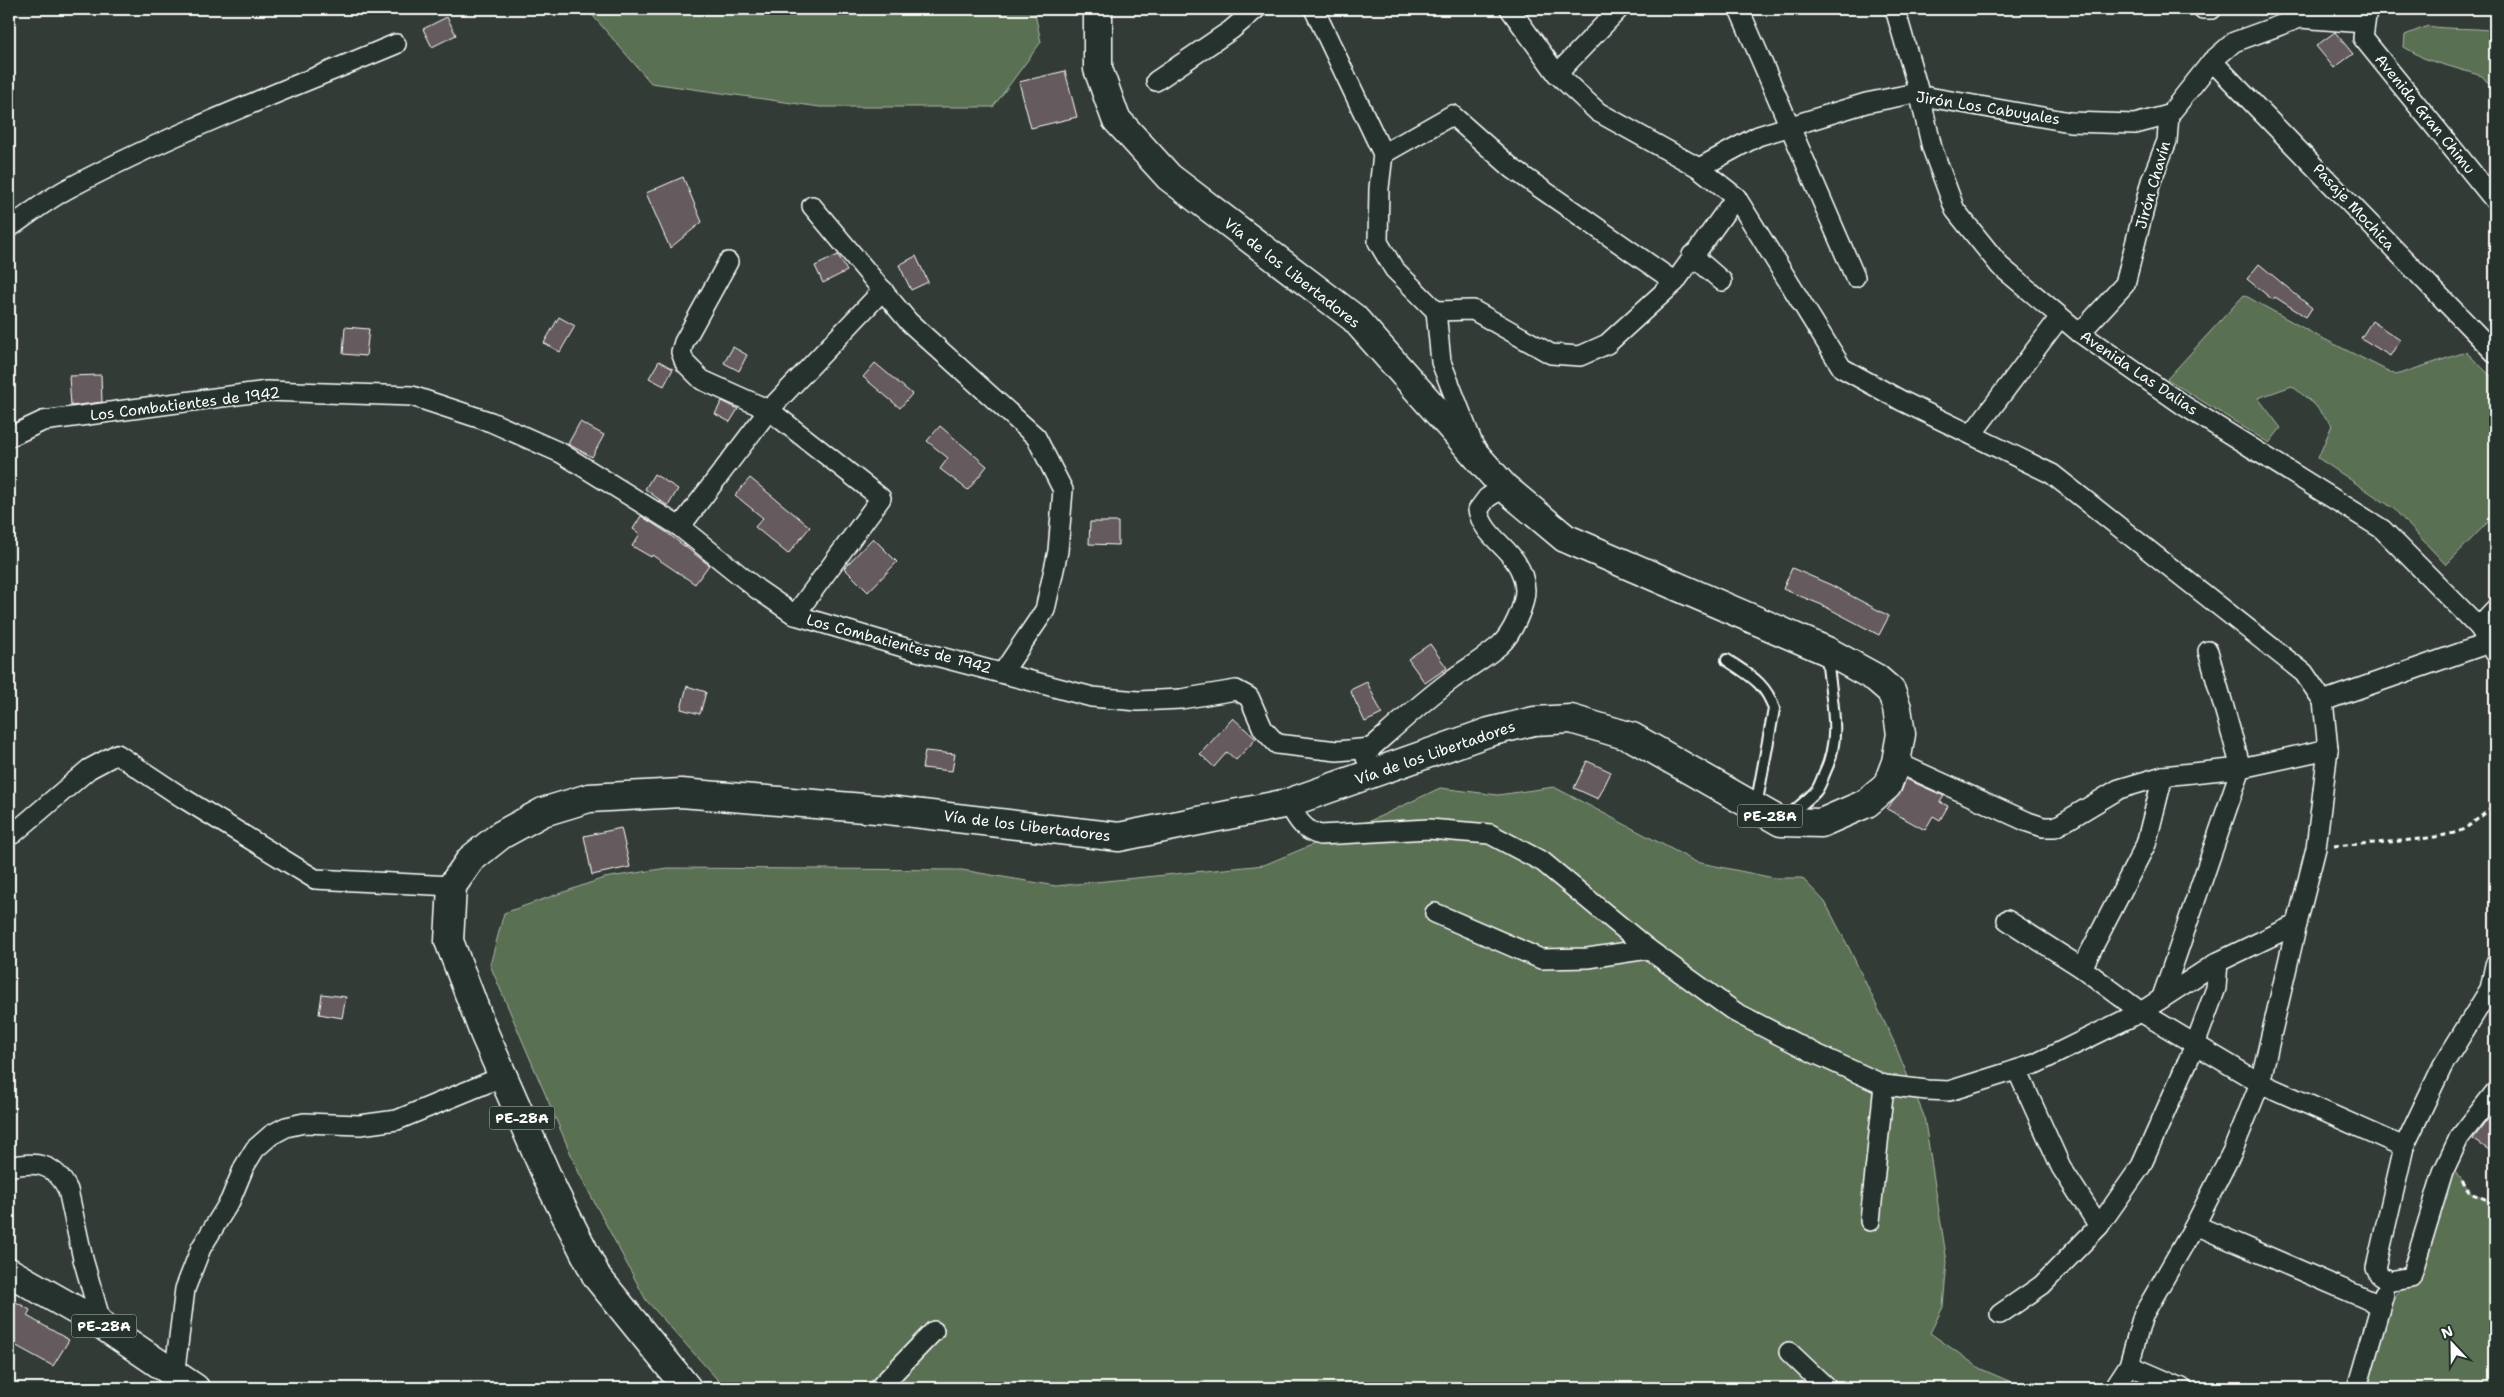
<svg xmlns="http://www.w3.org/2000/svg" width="2504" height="1397" font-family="'Shantell Sans',sans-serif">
<rect width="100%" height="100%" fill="#333b37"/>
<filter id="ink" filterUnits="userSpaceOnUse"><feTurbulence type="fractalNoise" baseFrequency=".02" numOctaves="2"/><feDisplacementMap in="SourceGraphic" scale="10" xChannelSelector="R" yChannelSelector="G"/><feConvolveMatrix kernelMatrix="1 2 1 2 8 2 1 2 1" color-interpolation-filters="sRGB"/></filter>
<g filter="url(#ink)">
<g fill="#5a6f52" stroke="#acb7a8">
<path d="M587,9H1034L1041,42L993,107H820L651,83Z"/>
<path d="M2428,26C2450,30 2473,27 2495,31V91L2482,76L2425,59L2404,47L2405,35Z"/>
<path d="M2244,295L2314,334L2396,375L2466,352L2495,380V515L2446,565L2393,508L2318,458L2332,425L2314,404L2292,386L2258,398L2281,428L2269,443L2167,379Z"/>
<path d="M1554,787L1696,862L1774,878H1802L1825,902L1850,950L1893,1040L1924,1116L1947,1262L1943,1307L1930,1333L1981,1369L2025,1388H725L646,1300L579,1173L490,965L504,913L604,878L667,868L962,870L1056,886L1264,865L1381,816L1440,788L1498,795Z"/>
<path d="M2448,1162L2470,1193L2495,1203V1388H2365L2374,1322L2411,1277Z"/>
</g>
<g fill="#655a5d" stroke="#fff">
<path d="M447,17L456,35L432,47L423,29Z"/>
<path d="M2335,32L2353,54L2334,68L2316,46Z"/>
<path d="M1065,71L1077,117L1031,128L1019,82Z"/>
<path d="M683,177L702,222L670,248L646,193Z"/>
<path d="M838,255L847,271L823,283L815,266Z"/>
<path d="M916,256L928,282L911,290L899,265Z"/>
<path d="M2259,264L2312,308L2306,317L2275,297L2273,300L2247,279Z"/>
<path d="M559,317L575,326L560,352L544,343Z"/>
<path d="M2372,321L2400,340L2390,356L2361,338Z"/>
<path d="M345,327L369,329L366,356L343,354Z"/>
<path d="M733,347L747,355L739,371L724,363Z"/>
<path d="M659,361L673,369L664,386L649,378Z"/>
<path d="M875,363L912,394L900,408L863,377Z"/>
<path d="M101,375L102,402L71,406L69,376Z"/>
<path d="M722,401L738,409L730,422L715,414Z"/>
<path d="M580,422L604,435L592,457L568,444Z"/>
<path d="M940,426L987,466L968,490L940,469L948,458L927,441Z"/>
<path d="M654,474L678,489L668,506L645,489Z"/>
<path d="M750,478L810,527L788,554L755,527L763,518L735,495Z"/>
<path d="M641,516L666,532L709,565L695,584L652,555L651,557L632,546L640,534L633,529Z"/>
<path d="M1090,522H1118V545L1089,544Z"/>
<path d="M873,538L897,562L868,592L844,568Z"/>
<path d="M1792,568L1831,585L1889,616L1879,635L1822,605L1783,589Z"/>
<path d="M1430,644L1447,668L1425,683L1408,659Z"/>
<path d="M1367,682L1382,714L1365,722L1350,690Z"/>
<path d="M687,686L706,692L700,714L681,709Z"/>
<path d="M1233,718L1256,739L1236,760L1227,752L1214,767L1200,754Z"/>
<path d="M925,751L955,754L952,771L922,768Z"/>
<path d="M1587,761L1611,772L1598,799L1574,788Z"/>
<path d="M1906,779L1944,796L1940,802L1948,806L1940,820L1933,816L1925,830L1887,809L1901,792Z"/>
<path d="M621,828L630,867L592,875L584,836Z"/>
<path d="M322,994L346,997L342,1018L319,1014Z"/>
<path d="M2495,1110V1154L2473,1139Z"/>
<path d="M9,1298L30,1310L27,1316L69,1340L53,1366L11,1343L9,1348Z"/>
</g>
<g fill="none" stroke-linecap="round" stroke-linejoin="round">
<g stroke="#fff" stroke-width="14">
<g id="lane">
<path d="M1727,660C1749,675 1766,683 1774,709L1756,806"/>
<path d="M1787,817C1797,808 1808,800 1816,791C1820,786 1822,779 1824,774C1844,734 1829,695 1827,653"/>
</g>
</g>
<g stroke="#fff" stroke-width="22">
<g id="street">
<path d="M1314,9L1383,154L1379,188L1378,242L1394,269L1436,311L1441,362L1473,444"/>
<path d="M1739,9L1855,277"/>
<path d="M1895,9L1920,96L1932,148L1955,210L2000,266L2080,333L2183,405L2382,529L2479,627L2495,653"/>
<path d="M2203,9H2212"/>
<path d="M2367,9L2363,38L2495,201"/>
<path d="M2212,61L2495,353"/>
<path d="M1557,74L1619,9"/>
<path d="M1156,81L1231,30L1256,9"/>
<path d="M1383,154L1452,115L1513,169L1675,282"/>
<path d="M1699,168L1758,136L1866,103L1911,94L2070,122L2135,124L2169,115"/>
<path d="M812,206L909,322L1036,437L1063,490L1058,551L1045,610L1003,672"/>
<path d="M9,228C28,215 48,199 69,188C174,132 286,90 396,44"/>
<path d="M1692,255L1722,281"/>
<path d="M728,262L684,342L681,352L685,363L702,380L769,410L881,498L795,615"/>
<path d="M1436,311L1473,310L1551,354L1580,356L1607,344L1675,282L1736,197"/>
<path d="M2080,333L2125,284L2151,181L2167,141L2169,115L2212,61L2234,42L2300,18L2364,23"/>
<path d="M1972,434L2060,317"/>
<path d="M9,437L43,421L267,391L412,396L491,422L561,453L680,527L757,589L795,615L906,648L1092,697L1138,701L1181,699L1236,690L1249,697L1263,729L1277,744L1337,751L1371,748"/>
<path d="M680,527L769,410L883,290"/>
<path d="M2479,627L2495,610"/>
<path d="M2323,701L2489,643"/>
<path d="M1366,758L1371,748C1397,725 1423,701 1450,681C1466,669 1485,658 1500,645C1512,634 1525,606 1525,590C1523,550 1485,543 1478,510L1487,498L1504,487"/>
<path d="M1896,762L2028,822L2043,827H2055L2064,822L2119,789L2163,776L2241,768L2328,749"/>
<path d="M1288,803C1297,818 1302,830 1320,835L1429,829L1490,834L1543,862L1648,949L1735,1012L1814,1053L1884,1085L1927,1090L1949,1091L2035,1064L2141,1012L2218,962L2297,924L2316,848L2328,749L2323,701L2304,673L2052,474L1902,401L1842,368L1736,197L1699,168L1598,112L1557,74L1510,9"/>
<path d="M13,834L89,769L117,754L183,798L315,879L452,886"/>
<path d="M1435,913L1541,959L1588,958L1648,949"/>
<path d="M2007,920L2082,968L2141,1012L2260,1083L2404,1147"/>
<path d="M2495,965L2490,989L2443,1065L2404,1147L2376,1268L2379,1275L2388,1281L2411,1277L2443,1172L2459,1138L2495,1092"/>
<path d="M2082,968L2146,844L2163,776"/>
<path d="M2162,997L2241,768L2208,651"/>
<path d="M2017,1070L2061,1167L2099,1226"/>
<path d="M9,1167C35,1161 55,1163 68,1190L83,1259L102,1325"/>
<path d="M1870,1221L1884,1085"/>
<path d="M2195,1225L2380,1305"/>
<path d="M2000,1314L2042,1285L2099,1226L2141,1166L2195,1045L2216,988L2218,962"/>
<path d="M1789,1352L1827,1388"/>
<path d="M2129,1365L2182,1388"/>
<path d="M173,1385L185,1289L201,1248L230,1201L244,1167L255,1149L271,1135L286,1127L304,1123L360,1125L397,1120L504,1076"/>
<path d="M879,1388L934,1331"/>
<path d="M2114,1388L2129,1365L2143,1315L2195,1225L2233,1150L2260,1083L2297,924"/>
<path d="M2357,1388L2384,1294"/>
</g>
</g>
<g stroke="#fff" stroke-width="31">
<g id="highway">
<path d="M9,1272L102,1325L195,1388"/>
<path d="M687,1388L597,1277L553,1190L484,1033L449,941L452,886L471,859L501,835L543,812L589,798L681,793L888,810L1119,837L1288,803L1489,732L1534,721L1571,719L1632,737L1781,822L1821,823L1867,803L1887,786L1896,762L1901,734L1897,708L1891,691L1876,678L1827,651L1565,538L1504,487L1354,318L1169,177L1116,119L1098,69V9"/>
</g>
</g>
<g stroke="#fff" stroke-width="3" stroke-dasharray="5 4" stroke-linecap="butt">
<path d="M2334,846C2363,843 2443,841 2464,829C2475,822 2484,813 2495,806"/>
<path d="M2461,1181L2470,1193L2495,1203"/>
</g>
<use href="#lane" stroke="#26332d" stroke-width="10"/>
<use href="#street" stroke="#26332d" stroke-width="19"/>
<use href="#highway" stroke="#26332d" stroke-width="28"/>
</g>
</g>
<g text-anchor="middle" stroke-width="4" stroke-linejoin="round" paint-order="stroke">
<g fill="#26332d" stroke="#bec2c0" stroke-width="1">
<rect x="1737.5" y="804.5" width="65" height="23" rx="4"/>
<rect x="489.5" y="1106.5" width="65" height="23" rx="4"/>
<rect x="71.5" y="1314.5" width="65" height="23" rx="4"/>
</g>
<g font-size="14" font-weight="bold" fill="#fff">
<text x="1770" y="821">PE-28A</text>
<text x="522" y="1123">PE-28A</text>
<text x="104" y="1331">PE-28A</text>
</g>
<g font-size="15" fill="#fff" stroke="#26332d">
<text transform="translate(1988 108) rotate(9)" y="5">Jirón Los Cabuyales</text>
<text transform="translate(2425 114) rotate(51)" y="5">Avenida Gran Chimu</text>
<text transform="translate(2153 185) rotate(-74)" y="5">Jirón Chavín</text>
<text transform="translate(2354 207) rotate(47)" y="5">Pasaje Mochica</text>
<text transform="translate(1292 273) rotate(38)" y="5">Vía de los Libertadores</text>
<text transform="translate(2139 373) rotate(34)" y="5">Avenida Las Dalias</text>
<text transform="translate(185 404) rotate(-7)" y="5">Los Combatientes de 1942</text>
<text transform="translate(899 644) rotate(15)" y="5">Los Combatientes de 1942</text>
<text transform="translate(1435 753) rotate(-19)" y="5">Vía de los Libertadores</text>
<text transform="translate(1027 826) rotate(7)" y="5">Vía de los Libertadores</text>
</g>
</g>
<rect width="2504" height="1397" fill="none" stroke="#26332d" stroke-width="30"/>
<rect x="15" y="15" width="2474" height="1367" fill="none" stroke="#fff" stroke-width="2" filter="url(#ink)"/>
<g transform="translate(2452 1344) rotate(338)" stroke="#26332d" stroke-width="4" paint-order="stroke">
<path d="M0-4L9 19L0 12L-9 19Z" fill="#ffffff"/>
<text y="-8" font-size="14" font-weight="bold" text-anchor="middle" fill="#ffffff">N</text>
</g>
</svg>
